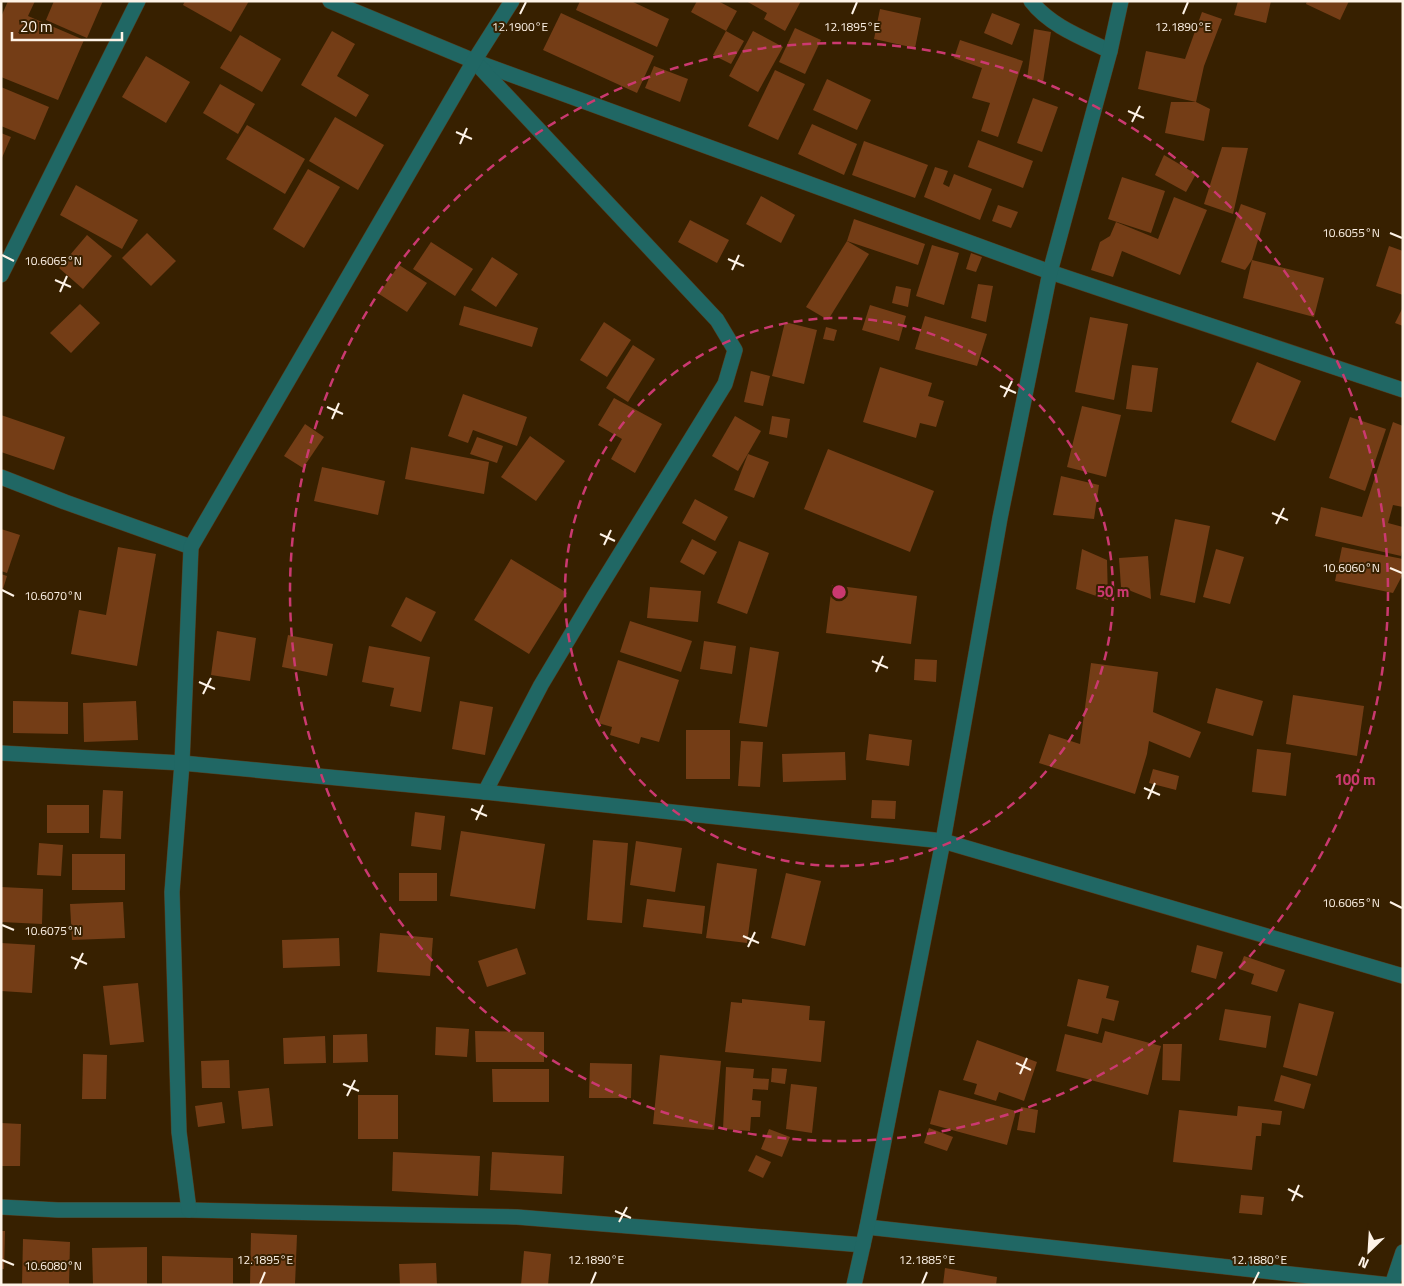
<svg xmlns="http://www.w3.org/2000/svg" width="1404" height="1286" font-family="'Titillium Web',sans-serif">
<rect width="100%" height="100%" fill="#372000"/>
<g fill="#743d16">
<path d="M8,1H35L28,16L84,40L58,100L1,77V17Z"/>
<path d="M54,1H103L87,38L46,20Z"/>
<path d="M185,1H249L231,32L183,5Z"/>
<path d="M580,1H631L669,19L657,47L576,10Z"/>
<path d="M697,1H718L737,11L726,31L691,12Z"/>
<path d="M746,1H801L785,31L764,19L767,13Z"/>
<path d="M1238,1H1271L1266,23L1234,15Z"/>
<path d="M1307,1H1349L1340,20L1306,4Z"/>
<path d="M880,9L921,18L915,48L874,39Z"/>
<path d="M1202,12L1222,19L1204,66L1196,102L1138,89L1146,51L1185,59Z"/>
<path d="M561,13L654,56L637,93L543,50Z"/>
<path d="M992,13L1020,24L1012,45L984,33Z"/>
<path d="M795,28L821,40L805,74L779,62Z"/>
<path d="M1034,29L1051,32L1043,82L1027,79Z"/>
<path d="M332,31L355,44L337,76L369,95L356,117L301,85Z"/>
<path d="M726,31L744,41L731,64L713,55Z"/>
<path d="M753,31L783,47L758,92L729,76Z"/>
<path d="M240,35L281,59L262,92L220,68Z"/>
<path d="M960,40L1023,61L998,137L981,131L990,103L972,98L982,68L954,58Z"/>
<path d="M146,56L190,82L166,123L122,97Z"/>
<path d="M654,66L688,79L680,102L645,88Z"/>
<path d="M775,70L805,84L778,140L748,126Z"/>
<path d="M827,79L871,100L857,130L813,110Z"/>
<path d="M220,84L255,104L238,134L203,113Z"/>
<path d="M1,87L49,107L35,140L1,126Z"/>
<path d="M1033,98L1058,107L1042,152L1017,143Z"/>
<path d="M1171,102H1196L1210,109L1204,141L1165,133Z"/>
<path d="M335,117L384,145L358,190L309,161Z"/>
<path d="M812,124L857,144L844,175L798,154Z"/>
<path d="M247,125L305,159L285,194L226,159Z"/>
<path d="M1,133L11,137L1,160Z"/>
<path d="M978,140L1033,161L1023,188L968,167Z"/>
<path d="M864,141L928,165L915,198L852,175Z"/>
<path d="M1222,147L1248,148L1233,214L1204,204Z"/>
<path d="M1164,155L1196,174L1186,192L1155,175Z"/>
<path d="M935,167L948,171L943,184L949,187L954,174L992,189L980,220L924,197Z"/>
<path d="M308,169L340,187L304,248L273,229Z"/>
<path d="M1122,177L1165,191L1151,233L1108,219Z"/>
<path d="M76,185L138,220L122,249L60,215Z"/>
<path d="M761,196L795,215L781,243L746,224Z"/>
<path d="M1174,197L1207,210L1180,275L1122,251L1113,277L1091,270L1100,242L1110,236L1116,222L1158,239Z"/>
<path d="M1241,204L1266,213L1252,260L1245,270L1221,262Z"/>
<path d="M998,205L1018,212L1011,228L992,221Z"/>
<path d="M854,219L925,244L918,265L847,241Z"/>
<path d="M690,220L729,240L717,263L678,242Z"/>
<path d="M147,233L176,261L151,286L122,258Z"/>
<path d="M87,235L112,256L83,289L59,268Z"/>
<path d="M847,241L869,254L828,320L806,307Z"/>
<path d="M431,242L473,269L455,296L413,269Z"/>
<path d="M932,245L959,253L944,305L916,296Z"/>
<path d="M1389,246L1403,251V295L1376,286Z"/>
<path d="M971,253L982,257L976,272L966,269Z"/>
<path d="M492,257L518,274L496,307L471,290Z"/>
<path d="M1252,260L1324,278L1314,317L1243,298Z"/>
<path d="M399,265L427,283L407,312L379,294Z"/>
<path d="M978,284L993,286L986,322L971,318Z"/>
<path d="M896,286L911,289L908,307L892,303Z"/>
<path d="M80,304L100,323L71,353L50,333Z"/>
<path d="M870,305L906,316L899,341L862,330Z"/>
<path d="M464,306L538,328L532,347L459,325Z"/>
<path d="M1403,307V326L1395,323Z"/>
<path d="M925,316L987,334L977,366L915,349Z"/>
<path d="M1090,317L1128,324L1114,400L1075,392Z"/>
<path d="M604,322L631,340L607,377L580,360Z"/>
<path d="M785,322L817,330L804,384L772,376Z"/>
<path d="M826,327L837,330L834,341L823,339Z"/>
<path d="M633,345L655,359L628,402L606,388Z"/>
<path d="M1257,362L1301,381L1275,441L1231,422Z"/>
<path d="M1132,365L1158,368L1152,412L1126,409Z"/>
<path d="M880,367L932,383L928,396L944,401L936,427L920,423L916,438L863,422Z"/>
<path d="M751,371L770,376L763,406L744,402Z"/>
<path d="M463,394L527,417L517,446L473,430L468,443L448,436Z"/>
<path d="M614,398L662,424L635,473L611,459L622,439L598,425Z"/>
<path d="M1082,406L1121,415L1106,477L1067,467Z"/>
<path d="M1,415L65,437L54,470L1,452Z"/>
<path d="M735,416L761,431L738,471L712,456Z"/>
<path d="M772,416L790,419L787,438L769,434Z"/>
<path d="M1350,417L1386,429L1365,491L1329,478Z"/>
<path d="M1393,422L1403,426V507L1393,505L1388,523L1403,527V546L1401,556L1315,536L1321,507L1362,517Z"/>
<path d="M305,424L324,437L303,468L284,456Z"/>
<path d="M530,436L565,461L536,501L501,477Z"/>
<path d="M477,437L503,446L497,463L470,454Z"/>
<path d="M411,447L489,462L484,494L405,479Z"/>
<path d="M828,449L934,491L910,552L804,509Z"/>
<path d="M748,454L769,462L754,498L734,490Z"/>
<path d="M322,467L385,481L378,515L314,501Z"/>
<path d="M1061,476L1099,485L1094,519L1053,515Z"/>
<path d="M695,499L728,517L715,541L682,523Z"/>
<path d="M1175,519L1210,526L1195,603L1160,595Z"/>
<path d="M1,529L20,535L7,573L1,571Z"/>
<path d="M692,539L717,552L704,575L680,562Z"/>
<path d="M739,541L769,553L747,614L717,603Z"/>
<path d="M118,547L156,554L137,666L71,654L79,610L106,615Z"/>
<path d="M1342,547L1403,559V574L1393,593L1335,581Z"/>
<path d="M1082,549L1107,560L1108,600L1076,589Z"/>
<path d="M1216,549L1244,557L1230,604L1203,597Z"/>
<path d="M1148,556L1151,599L1121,587L1119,558Z"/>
<path d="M511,559L567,593L529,654L474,620Z"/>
<path d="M1,574L7,576L2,592H1Z"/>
<path d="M832,585L917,596L911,644L826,633Z"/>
<path d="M650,587L701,591L698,622L647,618Z"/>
<path d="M406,597L436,612L421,642L391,626Z"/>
<path d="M630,621L692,641L681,672L620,652Z"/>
<path d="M217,631L256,638L250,681L211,675Z"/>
<path d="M288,635L333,644L327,676L282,667Z"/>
<path d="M704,641L736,646L732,674L700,669Z"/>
<path d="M369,646L430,657L421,712L390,706L394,688L362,682Z"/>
<path d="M750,647L779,652L767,727L739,723Z"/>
<path d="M915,659L937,660L936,682L914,680Z"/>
<path d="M618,660L679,680L659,742L641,737L639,744L610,735L612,727L598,723Z"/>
<path d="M1091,663L1158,672L1153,712L1201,732L1190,758L1149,741L1147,754L1135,794L1039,763L1049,734L1080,744Z"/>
<path d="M1216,688L1263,701L1253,736L1207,723Z"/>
<path d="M1293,695L1364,706L1357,756L1286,744Z"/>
<path d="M13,701L68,702V734L13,733Z"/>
<path d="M136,701L138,740L84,742L83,703Z"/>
<path d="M460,701L493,707L485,755L452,749Z"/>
<rect x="686" y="730" width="44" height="49"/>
<path d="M869,734L912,740L909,766L866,760Z"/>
<path d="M741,741L763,742L760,787L738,786Z"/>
<path d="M1257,749L1291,753L1286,796L1252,792Z"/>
<path d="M845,752L846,780L783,782L782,754Z"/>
<path d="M1153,769L1179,776L1176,790L1149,783Z"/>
<path d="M103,790L123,791L121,839L100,838Z"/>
<path d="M872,800L896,801L895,819L871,818Z"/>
<rect x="47" y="805" width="42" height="28"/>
<path d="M415,812L445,816L441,850L411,846Z"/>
<path d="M461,831L545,844L535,909L450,896Z"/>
<path d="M593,840L628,843L622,923L587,920Z"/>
<path d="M636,841L682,848L675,892L630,885Z"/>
<path d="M39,843L63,845L61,876L37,875Z"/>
<rect x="72" y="854" width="53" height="36"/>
<path d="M717,863L757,869L747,943L706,938Z"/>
<rect x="399" y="873" width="38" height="28"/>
<path d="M786,873L821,881L805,946L771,938Z"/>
<path d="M1,887L43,889L42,924L1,922Z"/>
<path d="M647,899L705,906L702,934L643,927Z"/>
<path d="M123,902L125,938L72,940L70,904Z"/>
<path d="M380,933L433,938L430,976L377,972Z"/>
<path d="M339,938L340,966L283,968L282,940Z"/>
<path d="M1,943L35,945L32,993L1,991Z"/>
<path d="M1197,945L1223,952L1216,979L1191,972Z"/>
<path d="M517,948L526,974L487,987L478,961Z"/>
<path d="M1244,956L1285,970L1277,992L1251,984L1254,974L1239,969Z"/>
<path d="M1078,979L1109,986L1106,998L1119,1001L1114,1021L1102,1018L1098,1034L1067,1026Z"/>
<path d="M138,983L144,1042L110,1045L103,986Z"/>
<path d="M742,999L810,1006L809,1020L825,1021L821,1062L725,1052L731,1002L742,1003Z"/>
<path d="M1299,1003L1334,1012L1317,1076L1283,1067Z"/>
<path d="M1225,1009L1271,1016L1266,1048L1219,1040Z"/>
<path d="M436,1027L469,1029L467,1057L435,1055Z"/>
<path d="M475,1031L544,1032V1062H476Z"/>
<path d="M1105,1031L1161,1046L1148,1095L1056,1071L1065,1034L1102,1043Z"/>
<path d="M367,1034L368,1062L333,1063V1035Z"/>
<path d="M325,1036L326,1063L284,1064L283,1038Z"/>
<path d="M977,1040L1037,1062L1024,1101L999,1092L996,1101L974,1094L977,1084L963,1080Z"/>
<path d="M1163,1044H1182L1180,1081L1162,1080Z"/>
<path d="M83,1054L107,1055L106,1099H82Z"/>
<path d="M660,1055L721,1061L714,1130L653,1124Z"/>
<path d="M229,1060L230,1088H202L201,1061Z"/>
<path d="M590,1063L632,1064L631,1098H589Z"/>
<path d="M726,1067L754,1069L753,1078L769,1079L768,1090L753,1089L752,1100L761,1101L760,1117H751L750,1131L723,1129Z"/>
<path d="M772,1068L787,1069L785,1084L771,1082Z"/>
<path d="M492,1069H549V1102H493Z"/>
<path d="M1281,1075L1311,1084L1304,1109L1274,1101Z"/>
<path d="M791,1084L817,1087L812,1133L786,1129Z"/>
<path d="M269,1088L273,1126L242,1129L238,1091Z"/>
<path d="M939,1090L1016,1111L1007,1145L930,1124Z"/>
<rect x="358" y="1095" width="40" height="44"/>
<path d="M222,1102L225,1123L198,1127L195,1106Z"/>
<path d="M1238,1106L1282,1111L1280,1125L1262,1123L1261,1136H1256L1252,1170L1173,1162L1179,1110L1237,1116Z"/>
<path d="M1021,1107L1038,1110L1035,1133L1017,1130Z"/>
<path d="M1,1123L21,1124L20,1166H1Z"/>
<path d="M929,1128L953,1137L947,1151L924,1143Z"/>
<path d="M769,1129L790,1137L782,1157L761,1149Z"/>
<path d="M393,1152L480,1156L478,1196L392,1191Z"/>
<path d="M492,1152L564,1156L562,1194L490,1190Z"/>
<path d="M756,1155L771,1162L763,1178L748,1171Z"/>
<path d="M1241,1195L1264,1197L1262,1215L1239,1213Z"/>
<path d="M1,1231H5L4,1269H1Z"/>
<path d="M251,1233L297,1235L295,1285H250Z"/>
<path d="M23,1239L70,1242L69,1285H22Z"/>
<path d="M147,1247V1285H93L92,1248Z"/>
<path d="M524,1251L551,1254L548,1285H521Z"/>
<path d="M162,1256L233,1258V1285H162Z"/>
<path d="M436,1263L437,1285H400L399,1264Z"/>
<path d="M945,1268L997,1277L996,1285H943Z"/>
</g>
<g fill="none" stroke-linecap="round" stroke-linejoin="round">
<g stroke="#533e20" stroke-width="16">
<g id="minor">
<path d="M330,1L474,61L1050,272L1403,390"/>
<path d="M1031,1C1050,26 1083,38 1110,51"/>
<path d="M477,64L717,320L735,350L725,384L593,598L541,685L485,792"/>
<path d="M1,275L138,1"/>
<path d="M1,477L65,502L191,547"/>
<path d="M1,753L182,763L485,792L943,841L1403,976"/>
<path d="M1,1207L58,1210H189L517,1217L863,1245"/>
<path d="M189,1210L179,1132L172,892L182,763L191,547L474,61L512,1"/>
<path d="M867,1227L1390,1285"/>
<path d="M854,1285L867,1227L943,841L1000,518L1050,272L1110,51L1121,1"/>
<path d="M1392,1285L1403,1252"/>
</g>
</g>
<use href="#minor" stroke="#206764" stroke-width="15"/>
</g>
<path fill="none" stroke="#fef3e7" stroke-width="2" d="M520,14L526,2M852,14L857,2M1183,14L1188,2M1128,111L1144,118M1132,122L1140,106M456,132L472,139M460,144L467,128M1390,233L1402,238M2,255L14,261M728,259L744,266M732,270L739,255M55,280L71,287M60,292L67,276M1000,386L1016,393M1004,397L1012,381M327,407L343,414M332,419L339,403M1272,513L1288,520M1276,524L1284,508M600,534L615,541M604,545L611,530M1390,568L1402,573M2,590L14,596M872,661L888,668M876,672L883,656M199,682L215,689M203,694L211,678M1144,788L1160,795M1148,799L1155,783M471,809L487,816M476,820L483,805M1390,902L1402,908M2,925L14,930M743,936L759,943M748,947L755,932M71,957L87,964M75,969L83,953M1016,1063L1031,1070M1020,1074L1027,1058M343,1084L359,1091M347,1096L355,1080M1288,1189L1303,1197M1292,1201L1299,1185M615,1211L631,1218M619,1222L627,1207M2,1260L14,1265M260,1284L265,1272M591,1284L596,1272M922,1284L927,1272M1253,1284L1259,1272"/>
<g fill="none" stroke="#cb3970" stroke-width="2.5" stroke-dasharray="9 6">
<circle cx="839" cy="592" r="274"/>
<circle cx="839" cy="592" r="549"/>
</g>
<g font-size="12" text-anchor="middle" fill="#fef3e7" stroke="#372000" stroke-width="4" stroke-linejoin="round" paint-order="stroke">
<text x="520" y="31">12.1900°E</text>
<text x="852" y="31">12.1895°E</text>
<text x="1183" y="31">12.1890°E</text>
<text x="1351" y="237">10.6055°N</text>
<text x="53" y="265">10.6065°N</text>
<text x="1351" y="572">10.6060°N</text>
<text x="53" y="600">10.6070°N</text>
<text x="1351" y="907">10.6065°N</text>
<text x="53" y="935">10.6075°N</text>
<text x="265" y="1264">12.1895°E</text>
<text x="596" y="1264">12.1890°E</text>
<text x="927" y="1264">12.1885°E</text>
<text x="1259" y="1264">12.1880°E</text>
<text x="53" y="1270">10.6080°N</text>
</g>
<circle cx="839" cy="592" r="8" fill="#cb3970" stroke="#372000" stroke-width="2.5"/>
<g font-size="15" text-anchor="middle" font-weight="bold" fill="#cb3970" stroke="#372000" stroke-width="4" stroke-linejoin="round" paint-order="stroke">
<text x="1113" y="597">50 m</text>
<text x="1355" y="785">100 m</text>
</g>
<rect width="1404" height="1286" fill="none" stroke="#fef3e7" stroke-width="5"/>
<g transform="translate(1369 1251) rotate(205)" stroke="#372000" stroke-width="4" paint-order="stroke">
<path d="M0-4L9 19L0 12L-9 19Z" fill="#fef3e7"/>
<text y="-8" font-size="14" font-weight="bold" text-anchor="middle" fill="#fef3e7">N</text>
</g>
<path d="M12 32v8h110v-8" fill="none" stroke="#fef3e7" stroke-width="2.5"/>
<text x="20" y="32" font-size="15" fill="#fef3e7" stroke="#372000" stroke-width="4" paint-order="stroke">20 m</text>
</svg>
